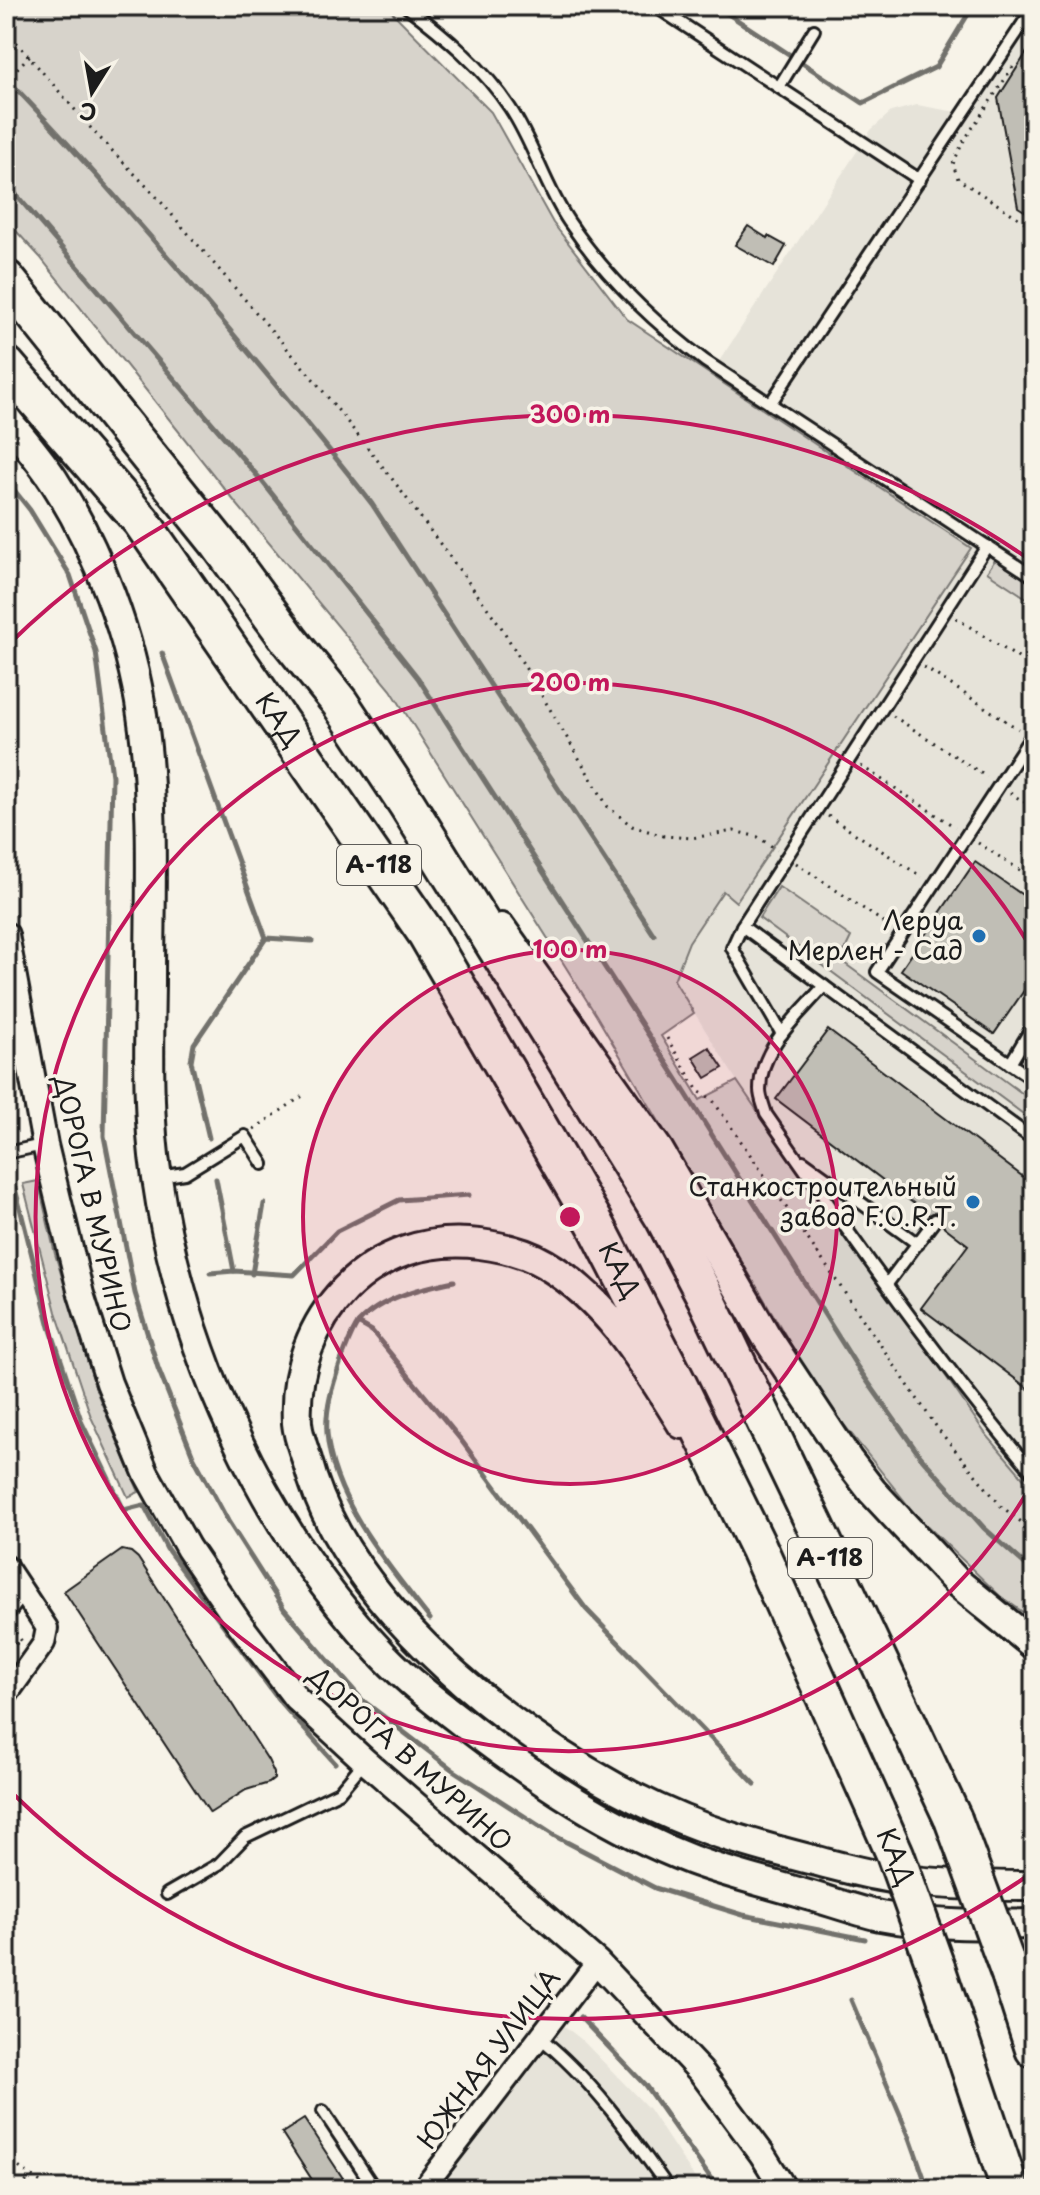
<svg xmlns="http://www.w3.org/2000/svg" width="1040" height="2195" font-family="'Playpen Sans',sans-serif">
<rect width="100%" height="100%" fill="#f7f3e8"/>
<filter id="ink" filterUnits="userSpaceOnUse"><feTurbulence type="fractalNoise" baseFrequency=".0125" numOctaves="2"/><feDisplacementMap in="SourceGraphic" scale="16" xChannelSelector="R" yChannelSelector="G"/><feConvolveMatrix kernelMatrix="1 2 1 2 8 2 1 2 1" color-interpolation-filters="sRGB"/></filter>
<g filter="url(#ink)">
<g fill="#e6e3d9">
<path d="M1025,6H1034V1490L985,1433L905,1317L827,1213L737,1081L674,980L689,942L723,891L736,901L970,548L710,375L871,130L891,112L917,105L956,112Z"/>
<path d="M544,2010L582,2040L649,2109L702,2189H408Z"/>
</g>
<g fill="#d7d3cb" stroke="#7a7874" stroke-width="2">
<path d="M6,6H386L491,112L553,223L627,319L971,548L736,902L723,891L689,942L674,980L694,1013L661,1036L700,1100L737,1081L827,1213L905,1317L985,1433L1034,1490V1620L1000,1596L915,1514L822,1397L596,1015L391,690L231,497L40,257L6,220Z"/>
<path d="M995,560L1034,585V603L987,572Z"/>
<path d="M779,887L851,937L840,960L1034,1102V1122L759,918Z"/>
<path d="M38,1181L55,1254L98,1395L139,1492L128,1497L91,1417L56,1312L23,1184Z"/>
</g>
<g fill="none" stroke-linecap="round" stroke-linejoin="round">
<g stroke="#72716c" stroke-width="5">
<path d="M716,6L863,103L936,67L973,6"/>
<path d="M6,78C84,159 157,243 229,329C277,387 326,444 372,504L654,935"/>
<path d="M6,183L261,480L418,678L675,1076L858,1368L920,1456L984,1528L1034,1572"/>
<path d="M6,480L30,510L70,575L96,652L112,776L104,1136L135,1293L158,1368L193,1456L228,1521L284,1609L362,1700L453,1770L555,1836L655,1888L743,1915L865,1939"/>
<path d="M162,653L266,938"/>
<path d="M209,1138L191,1061L194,1044L266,938L312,941"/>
<path d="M216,1179L234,1271"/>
<path d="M15,1188L50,1327L82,1423L124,1510L144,1505L167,1549L281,1703L335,1763"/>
<path d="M210,1273L234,1271L294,1275L337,1231L399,1200L469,1195"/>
<path d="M252,1274L264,1204"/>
<path d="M358,1323L372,1331L461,1440L586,1609L755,1784"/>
<path d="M430,1619C390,1568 332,1500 327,1433C325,1409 333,1384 341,1361C346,1349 351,1332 359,1322C382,1297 422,1288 454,1281"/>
<path d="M538,1974L543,1978"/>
<path d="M851,2000L910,2138L928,2189"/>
<path d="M580,2017L645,2085L718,2189"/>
</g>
</g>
<g fill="#c0beb5" stroke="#1c1c1c" stroke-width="2">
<path d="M1034,41V217L1018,207L998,98Z"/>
<path d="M748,226L767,238L768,236L786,246L774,267L735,245Z"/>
<path d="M975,862L1034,903V976L994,1034L901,970Z"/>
<path d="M828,1030L1034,1185V1393L921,1308L968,1245L942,1225L940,1214L935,1212L929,1215L776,1099Z"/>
<path d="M709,1047L723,1068L706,1078L693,1057Z"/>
<path d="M122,1550L131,1552L138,1558L268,1760L274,1773V1779L269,1783L246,1790L210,1813L64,1591Z"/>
<path d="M304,2119L350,2189H318L282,2133Z"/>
</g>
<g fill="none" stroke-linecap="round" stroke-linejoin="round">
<g stroke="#1c1c1c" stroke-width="16">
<g id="service">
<path d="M406,6C443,34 484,68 510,108C534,144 545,187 569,222C606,277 653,322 705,361L1034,577"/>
<path d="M655,6L920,180"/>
<path d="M779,87L814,30"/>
<path d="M770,404L1034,7"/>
<path d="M1034,732L877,972L1034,1080"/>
<path d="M742,926L732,948L782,1034"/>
<path d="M824,986L742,926L987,546"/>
<path d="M1010,1064L1034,1024"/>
<path d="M1034,1140L824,986C798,1016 760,1047 760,1090C760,1098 764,1106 766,1114C851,1237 938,1360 1034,1474"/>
<path d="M6,1153L43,1145"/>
<path d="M803,1161L918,1244"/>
<path d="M159,1177L185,1173L245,1136L263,1164"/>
<path d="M887,1284L935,1220"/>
<path d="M167,1894L219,1864L245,1837L339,1792L365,1761"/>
<path d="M538,2036C591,2078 631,2135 669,2189"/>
<path d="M323,2111L375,2189"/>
</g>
</g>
<g stroke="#1c1c1c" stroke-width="26">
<g id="minor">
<path d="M6,1566L47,1628L44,1643L6,1696"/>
<path d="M6,1609L21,1590"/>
<path d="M423,2189L597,1962"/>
</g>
</g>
<g stroke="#1c1c1c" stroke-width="30">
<path id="tertiary" d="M6,935L45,1145L81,1294L109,1383L146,1473L188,1548L239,1623L296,1698L365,1761L597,1962L702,2073L762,2154L784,2189"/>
</g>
<g stroke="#1c1c1c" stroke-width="34">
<g id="secondary">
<path d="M6,419C23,440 42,461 56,484C98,550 131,638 142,715C155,803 150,893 150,983C149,1048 147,1114 157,1178C182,1352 263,1528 384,1656C410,1683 441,1706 471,1729C539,1781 611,1829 692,1860C727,1873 764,1882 801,1893C827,1900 853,1910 880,1916C930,1926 983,1925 1034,1924"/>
<path d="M501,928L658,1149L766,1336L848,1460L872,1491L957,1582L1034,1645"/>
<path d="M682,1424C644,1363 608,1301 545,1264C525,1252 503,1247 480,1244C372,1230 291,1317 297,1423C298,1435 303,1448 307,1460C321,1513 347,1556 382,1599C460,1694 590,1787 707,1829C740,1841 774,1850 809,1859C838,1866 868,1875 898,1879C943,1885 989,1886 1034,1886"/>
</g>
</g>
<g stroke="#1c1c1c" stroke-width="42">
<g id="motorway">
<path d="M6,279L219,544L290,641L340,703L407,804L664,1218L706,1298L821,1538L953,1819"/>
<path id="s1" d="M6,365L141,521L426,933L595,1223L678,1384L758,1547L876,1811"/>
<path d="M937,1970L1010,2189"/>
<path d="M1010,1974L1034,2049"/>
</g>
</g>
<g stroke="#1c1c1c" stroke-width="3" stroke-dasharray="2 6" stroke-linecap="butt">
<path d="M6,30L95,133L155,195L315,381L393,480L500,625L608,807L632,826L664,836L692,838L734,831L758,837L777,850"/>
<path d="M1013,67L963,142L953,164L958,179L1034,228"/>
<path d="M6,80L30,55"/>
<path d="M956,618L1034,668"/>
<path d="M924,667L1018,729"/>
<path d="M893,716L987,777"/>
<path d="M861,766L955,827"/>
<path d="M1010,793L1034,808"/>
<path d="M828,816L922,877"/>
<path d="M978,843L1034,879"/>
<path d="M796,863L889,926"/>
<path d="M667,1038L698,1091L712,1099L938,1429L1001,1506L1034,1532"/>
<path d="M254,1129L304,1095"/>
<path d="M11,1626L23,1643"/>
<path d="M6,1657L20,1639"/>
<path d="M6,2158L49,2189"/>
<path d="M21,2189L30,2176"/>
</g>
<use href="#service" stroke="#f7f3e8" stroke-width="10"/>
<use href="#minor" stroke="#f7f3e8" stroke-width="20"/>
<use href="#tertiary" stroke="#f7f3e8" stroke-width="24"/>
<use href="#secondary" stroke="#f7f3e8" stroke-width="28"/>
<use href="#motorway" stroke="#f7f3e8" stroke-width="36"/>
<g stroke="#1c1c1c" stroke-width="42" stroke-linecap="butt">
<g id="motorway-bridge">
<path id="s2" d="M876,1811L895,1854L937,1970"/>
<path d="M953,1819L1010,1974"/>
</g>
</g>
<use href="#motorway-bridge" stroke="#f7f3e8" stroke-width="36"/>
</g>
</g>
<circle cx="570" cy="1217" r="267" fill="#c2185b" fill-opacity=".12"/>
<g fill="none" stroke="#c2185b" stroke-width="4">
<circle cx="570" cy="1217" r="267"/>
<path d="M1032 1484A534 534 0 1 1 1032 950"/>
<path d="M1030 1874A802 802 0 0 1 8 1789M8 645A802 802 0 0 1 1030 560"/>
</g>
<g fill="#1f6fb2" stroke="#f7f3e8" stroke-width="3">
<circle cx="979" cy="936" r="8"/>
<circle cx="973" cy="1202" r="8"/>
</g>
<g text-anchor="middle" stroke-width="7" stroke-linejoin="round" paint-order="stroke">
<g fill="#f7f3e8" stroke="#5e5c59" stroke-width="2">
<rect x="337" y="845" width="84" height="40" rx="6"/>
<rect x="788" y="1538" width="84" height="40" rx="6"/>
</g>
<g font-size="24" font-weight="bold" fill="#1c1c1c">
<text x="379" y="873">А-118</text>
<text x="830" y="1566">А-118</text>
</g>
<g font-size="26" fill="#1c1c1c" stroke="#f7f3e8">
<text dy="9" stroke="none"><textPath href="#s1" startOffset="448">КАД</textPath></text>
<text transform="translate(92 1204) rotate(77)" y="9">ДОРОГА В МУРИНО</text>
<text dy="9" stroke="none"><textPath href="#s1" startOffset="1096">КАД</textPath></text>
<text transform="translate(410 1759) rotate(42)" y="9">ДОРОГА В МУРИНО</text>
<text dy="9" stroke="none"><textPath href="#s2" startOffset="50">КАД</textPath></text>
<text transform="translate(489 2059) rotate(-53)" y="9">ЮЖНАЯ УЛИЦА</text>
</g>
<g font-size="26" fill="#1c1c1c" stroke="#f7f3e8" text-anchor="end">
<text x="963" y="930">Леруа<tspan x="963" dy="30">Мерлен - Сад</tspan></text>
<text x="957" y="1196">Станкостроительный<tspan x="957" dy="30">завод F.O.R.T.</tspan></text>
</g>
</g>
<circle cx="570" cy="1217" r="12" fill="#c2185b" stroke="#f7f3e8" stroke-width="4"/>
<g font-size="24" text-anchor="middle" font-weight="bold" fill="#c2185b" stroke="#f7f3e8" stroke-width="7" stroke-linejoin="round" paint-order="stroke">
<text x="570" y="423">300 m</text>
<text x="570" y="691">200 m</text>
<text x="570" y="958">100 m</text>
</g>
<rect width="1040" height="2195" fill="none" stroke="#f7f3e8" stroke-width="32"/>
<rect x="16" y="16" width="1008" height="2163" fill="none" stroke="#1c1c1c" stroke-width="3" filter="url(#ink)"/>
<g transform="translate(92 92) rotate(191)" stroke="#f7f3e8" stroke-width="6" paint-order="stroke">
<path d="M0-6L14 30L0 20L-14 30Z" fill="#1c1c1c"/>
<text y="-12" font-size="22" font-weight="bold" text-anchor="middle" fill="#1c1c1c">С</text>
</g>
</svg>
